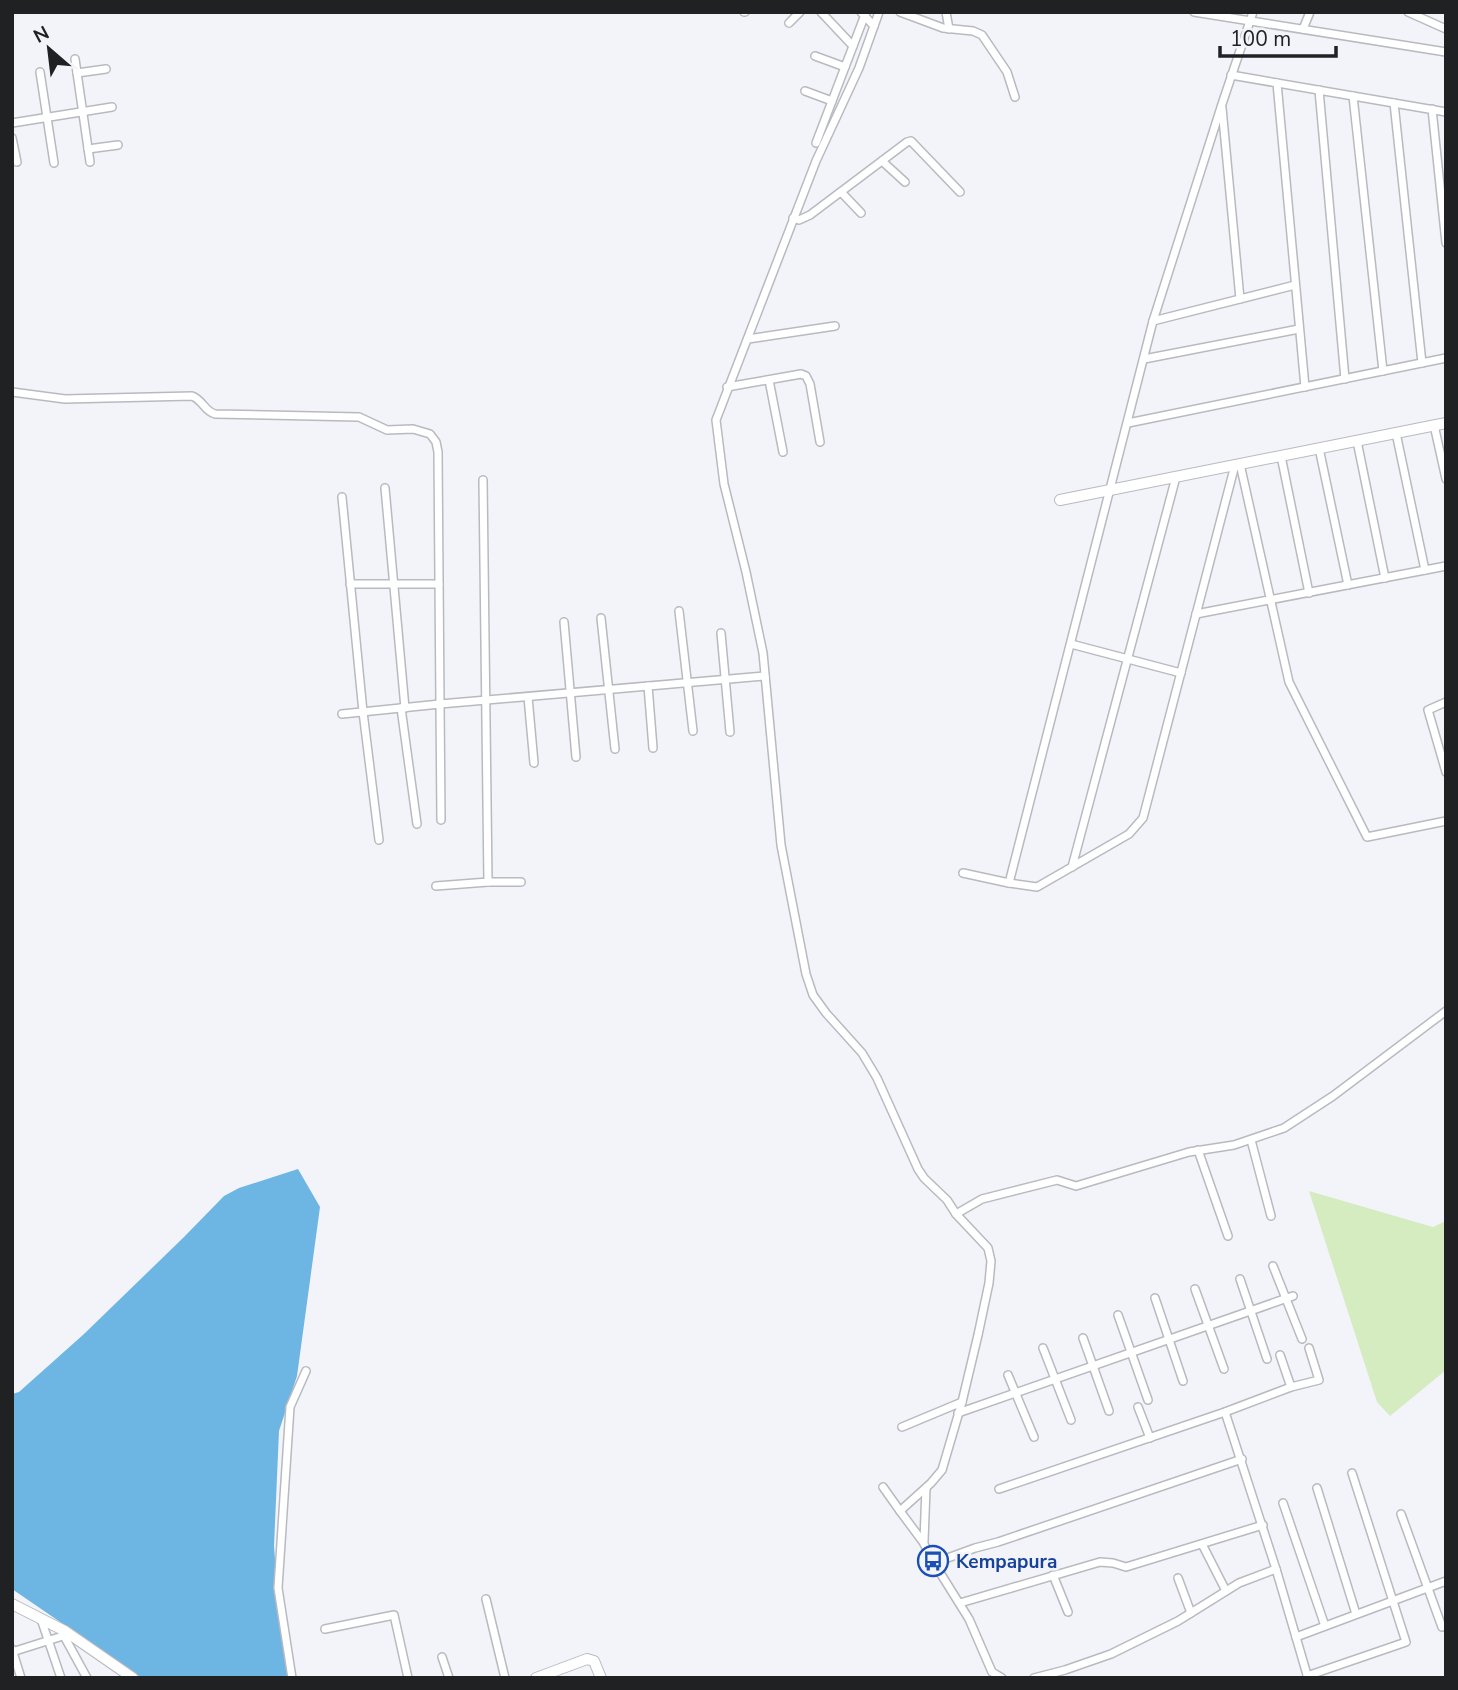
<svg xmlns="http://www.w3.org/2000/svg" width="1458" height="1690" font-family="'Nunito Sans',sans-serif">
<rect width="100%" height="100%" fill="#f3f4fa"/>
<path fill="#d5ebc0" d="M1309,1191L1433,1227L1446,1221V1370L1390,1416L1377,1402Z"/>
<path fill="#6db5e3" d="M298,1169L320,1207L297,1376L279,1431L274,1546L280,1626L288,1678H142L12,1589V1394L19,1392L84,1334L184,1237L224,1196L239,1188Z"/>
<g fill="none" stroke-linecap="round" stroke-linejoin="round">
<g stroke="#b9bac0" stroke-width="10">
<g id="street">
<path d="M744,12H745"/>
<path d="M821,12L853,46"/>
<path d="M861,12L874,26L879,12"/>
<path d="M900,12L943,28L973,31L982,35L1007,72L1015,97"/>
<path d="M946,12L949,29"/>
<path d="M1194,12L1446,52"/>
<path d="M1408,12L1446,29"/>
<path d="M789,23L800,12"/>
<path d="M874,26L859,68L816,161L716,420L724,484L746,572L763,653L781,845L806,974L813,995L826,1013L862,1053L877,1078L918,1169L924,1178L947,1200L956,1214L988,1248L991,1261L989,1283L978,1335L962,1402L942,1470L931,1483L900,1511L923,1542L934,1563L969,1619L992,1672L1002,1678"/>
<path d="M1303,29L1310,12"/>
<path d="M815,56L845,67"/>
<path d="M75,59L90,162"/>
<path d="M40,72L54,163"/>
<path d="M77,73L106,69"/>
<path d="M1231,75L1446,112"/>
<path d="M1277,83L1305,387"/>
<path d="M1319,90L1345,379"/>
<path d="M805,91L832,101"/>
<path d="M1353,96L1383,371"/>
<path d="M1394,103L1422,363"/>
<path d="M1222,108L1240,299"/>
<path d="M1432,109L1446,243"/>
<path d="M12,123L112,107"/>
<path d="M12,138L17,162"/>
<path d="M816,143L866,12"/>
<path d="M88,149L118,145"/>
<path d="M882,161L905,182"/>
<path d="M841,192L861,213"/>
<path d="M793,218L799,220L810,215L907,142L911,141L960,192"/>
<path d="M1153,321L1295,285"/>
<path d="M748,339L835,326"/>
<path d="M1144,359L1299,329"/>
<path d="M769,380L783,452"/>
<path d="M727,387L801,374L806,376L810,384L820,442"/>
<path d="M12,392L65,399L192,396C203,400 204,411 215,414L359,417L387,430L413,429L430,434L436,442L438,452L440,704L765,676"/>
<path d="M1128,423L1446,358"/>
<path d="M1434,425L1446,479"/>
<path d="M1396,433L1425,570"/>
<path d="M1357,441L1385,578"/>
<path d="M1319,448L1348,585"/>
<path d="M1281,456L1309,593"/>
<path d="M1240,464L1289,682L1367,837L1446,821"/>
<path d="M385,488L405,708"/>
<path d="M342,497L363,712L379,840"/>
<path d="M350,584H439"/>
<path d="M679,611L693,731"/>
<path d="M1196,614L1446,566"/>
<path d="M601,618L615,749"/>
<path d="M564,622L576,757"/>
<path d="M721,633L730,732"/>
<path d="M1071,644L1181,673"/>
<path d="M648,686L653,748"/>
<path d="M528,697L534,763"/>
<path d="M1446,702L1428,710L1446,772"/>
<path d="M401,708L417,824"/>
<path d="M342,714L440,704L441,820"/>
<path d="M1072,867L1176,477"/>
<path d="M963,873L1009,883L1037,887L1129,834L1143,818L1235,465"/>
<path d="M488,882H521"/>
<path d="M1009,883L1153,321L1222,104L1253,12"/>
<path d="M436,886L488,882L483,480"/>
<path d="M1251,1140L1271,1216"/>
<path d="M1198,1150L1228,1236"/>
<path d="M956,1214L982,1199L1057,1180L1076,1186L1189,1152L1234,1145L1284,1128L1333,1096L1446,1011"/>
<path d="M1273,1266L1302,1339"/>
<path d="M1240,1279L1267,1359"/>
<path d="M1195,1289L1224,1369"/>
<path d="M1155,1298L1183,1381"/>
<path d="M1118,1315L1148,1400"/>
<path d="M1083,1338L1109,1411"/>
<path d="M1043,1348L1071,1420"/>
<path d="M1280,1355L1291,1387"/>
<path d="M1008,1375L1034,1437"/>
<path d="M1138,1407L1150,1438"/>
<path d="M1225,1412L1276,1569"/>
<path d="M958,1413L1293,1296"/>
<path d="M902,1427L962,1402"/>
<path d="M883,1487L900,1511"/>
<path d="M1317,1488L1356,1614"/>
<path d="M999,1489L1225,1412L1291,1387L1319,1380L1309,1348"/>
<path d="M1283,1503L1325,1626"/>
<path d="M1401,1514L1442,1627"/>
<path d="M924,1541L926,1488"/>
<path d="M1202,1544L1226,1591"/>
<path d="M934,1563L975,1548L998,1542L1242,1459"/>
<path d="M1053,1575L1068,1612"/>
<path d="M1178,1578L1191,1613"/>
<path d="M486,1599L505,1678"/>
<path d="M960,1603L1100,1562L1113,1563L1126,1567L1263,1525"/>
<path d="M41,1619L61,1678"/>
<path d="M325,1629L394,1615L408,1678"/>
<path d="M64,1636L87,1678"/>
<path d="M1296,1637L1446,1581"/>
<path d="M12,1649L21,1678"/>
<path d="M12,1652L69,1634"/>
<path d="M442,1657L449,1678"/>
<path d="M1307,1676L1406,1642L1352,1473"/>
<path d="M292,1678L278,1588L290,1407L306,1371"/>
<path d="M1034,1678L1065,1670L1111,1654L1178,1621L1239,1583L1276,1569L1308,1678"/>
</g>
</g>
<g stroke="#b9bac0" stroke-width="12">
<g id="secondary">
<path d="M1060,500L1446,423"/>
<path d="M12,1604L65,1631L133,1678"/>
<path d="M536,1678L587,1659L594,1661L601,1678"/>
</g>
</g>
<use href="#street" stroke="#fff" stroke-width="7"/>
<use href="#secondary" stroke="#fff" stroke-width="10"/>
</g>
<defs>
<g id="bus-ring" transform="scale(1.575)"><circle r="9.5" fill="#f3f4fa" stroke="#1a4fb4" stroke-width="1.5"/><path d="M-5-6H5V4H4V6H2V4H-2V6H-4V4H-5ZM-3.5-4V0h7V-4ZM-3.5 1.2v1.5H-2V1.2ZM2 1.2v1.5H3.5V1.2Z" fill="#1a4fb4"/></g>
</defs>
<g fill-rule="evenodd">
<use href="#bus-ring" x="933" y="1561"/>
</g>
<g text-anchor="middle" stroke-width="5" stroke-linejoin="round" paint-order="stroke">
<g font-size="19" font-weight="bold" fill="#164399" stroke="#f3f4fa" text-anchor="start">
<text x="956" y="1568">Kempapura</text>
</g>
</g>
<rect width="1458" height="1690" fill="none" stroke="#202123" stroke-width="28"/>
<g transform="translate(49 49) rotate(332)" stroke="#f3f4fa" stroke-width="5" paint-order="stroke">
<path d="M0-5L12 26L0 18L-12 26Z" fill="#202123"/>
<text y="-10" font-size="19" font-weight="bold" text-anchor="middle" fill="#202123">N</text>
</g>
<path d="M1220 46v10h116v-10" fill="none" stroke="#202123" stroke-width="3.5"/>
<text x="1230" y="46" font-size="21" fill="#202123" stroke="#f3f4fa" stroke-width="5" paint-order="stroke">100 m</text>
</svg>
